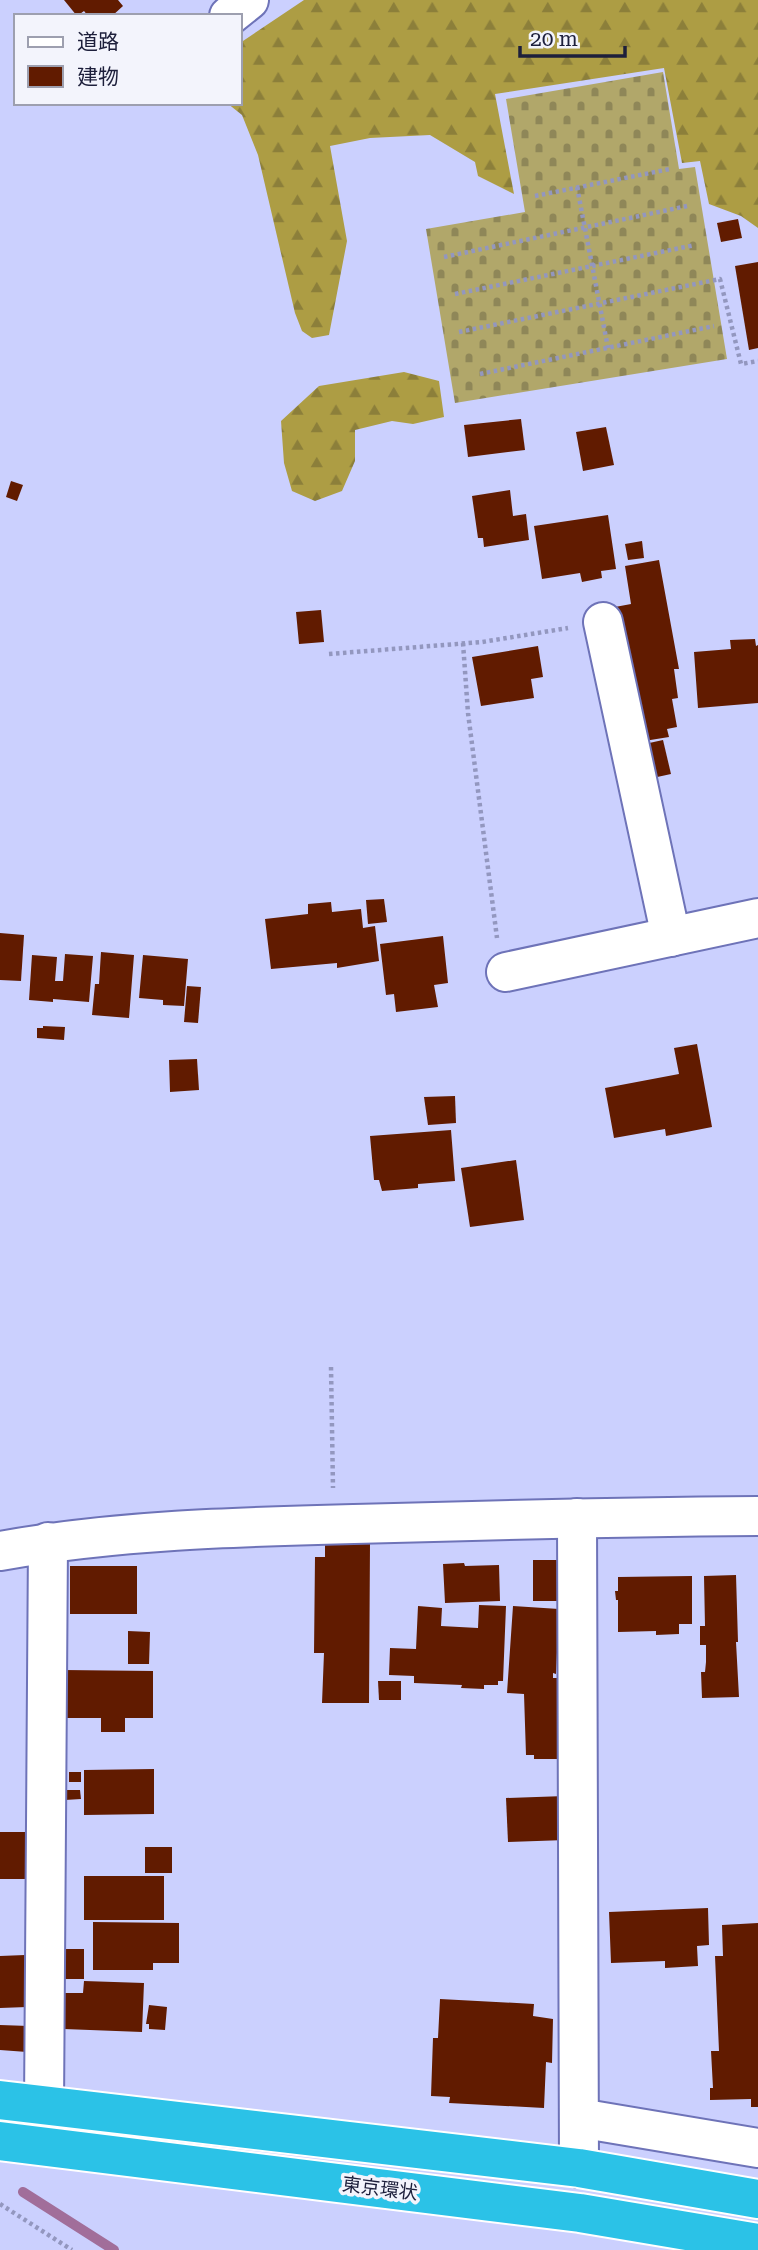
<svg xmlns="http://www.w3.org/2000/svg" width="758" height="2250" font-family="'Roboto Serif','Noto Sans JP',serif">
<defs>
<pattern id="forest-firs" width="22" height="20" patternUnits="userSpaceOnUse" patternTransform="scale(1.75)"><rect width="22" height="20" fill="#ad9d44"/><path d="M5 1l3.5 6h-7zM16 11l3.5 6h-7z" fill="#8c7f3a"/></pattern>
<pattern id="cemetery-stones" width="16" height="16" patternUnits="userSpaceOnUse" patternTransform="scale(1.75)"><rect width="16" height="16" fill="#b1a76a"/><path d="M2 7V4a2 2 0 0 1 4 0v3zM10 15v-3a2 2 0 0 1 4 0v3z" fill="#8f8758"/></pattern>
</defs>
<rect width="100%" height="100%" fill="#cbd0fe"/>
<g fill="url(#forest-firs)">
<path d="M304,0H758V228L741,216L709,204L700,161L682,163L664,68L495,94L514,194L478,176L475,162L430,135L370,138L330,146L347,241L329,335L312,338L302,331L295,313L258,155L242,115L227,103H240V43Z"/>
<path d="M404,372L439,381L444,417L413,424L392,421L355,430V461L342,491L315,501L292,491L284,463L281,421L319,386Z"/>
</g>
<path fill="url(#cemetery-stones)" d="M663,72L679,169L695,167L727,359L455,403L426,229L525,212L506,99Z"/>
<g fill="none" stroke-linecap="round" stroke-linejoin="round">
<path stroke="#a16e9a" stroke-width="10" d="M23,2192L114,2250"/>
</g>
<g fill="#611b00">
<path d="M64,0H118L123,6L112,16H88L84,11L77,16Z"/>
<path d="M738,219L742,238L721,242L717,223Z"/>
<path d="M758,262V348L749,350L735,266Z"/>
<path d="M521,419L525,450L468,457L464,425Z"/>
<path d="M606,427L614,465L583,471L576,432Z"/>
<path d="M11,481L23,485L17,501L6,497Z"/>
<path d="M510,490L513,516L526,514L529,540L484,547L483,538H478L472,496Z"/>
<path d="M608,515L616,569L601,571L602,578L582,582L580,573L542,579L534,526Z"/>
<path d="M642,541L644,558L628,560L625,544Z"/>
<path d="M659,560L679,669H674L678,698L672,699L677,727L667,729L669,737L638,742L615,607L631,604L625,566Z"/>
<path d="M321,610L324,642L299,644L296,612Z"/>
<path d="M755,639L756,646L758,645V703L698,708L694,652L731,649L730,640Z"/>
<path d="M538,646L543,677L531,679L534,698L481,706L472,657Z"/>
<path d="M663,740L671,774L648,779L640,745Z"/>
<path d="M384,899L387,922L368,924L366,900Z"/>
<path d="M331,902L332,912L361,909L363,928L375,926L379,961L337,968V963L271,969L265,919L308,914V904Z"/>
<path d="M0,933L24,935L21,981L0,980Z"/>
<path d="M443,936L448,983L434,985L438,1007L396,1012L394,994L386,995L380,944Z"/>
<path d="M101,952L134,955L129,1018L92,1015L95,984H99Z"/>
<path d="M65,954L93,956L89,1002L53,999V1002L29,1000L32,955L57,957L55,981H63Z"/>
<path d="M143,955L188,959L184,1006L163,1005V1000L139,998Z"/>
<path d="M187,986L201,987L198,1023L184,1022Z"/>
<path d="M43,1026L65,1027L64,1040L37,1038V1028H43Z"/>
<path d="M697,1044L712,1127L666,1136L665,1129L614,1138L605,1088L679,1074L674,1048Z"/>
<path d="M197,1059L199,1090L170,1092L169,1060Z"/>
<path d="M455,1096L456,1123L428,1125L424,1097Z"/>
<path d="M451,1130L455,1181L418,1184V1188L382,1191L379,1180H374L370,1136Z"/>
<path d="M516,1160L524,1220L470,1227L461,1168Z"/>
<path d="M325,1543H370L369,1703H322L324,1653H314L315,1557H325Z"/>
<rect x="533" y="1560" width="30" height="41"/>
<path d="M464,1563L465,1566L499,1565L500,1601L445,1603L443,1564Z"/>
<rect x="70" y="1566" width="67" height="48"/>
<path d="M736,1575L738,1642H736L739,1697L702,1698L701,1672H705L706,1662V1645H700V1626H705L704,1576Z"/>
<path d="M692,1576V1624H679V1634L656,1635V1631L618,1632V1600H616L615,1591H618V1577Z"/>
<path d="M479,1605L506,1606L503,1681H498V1685H484V1689L461,1688L462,1685L414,1683V1676L389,1675L390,1648L416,1649L418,1606L442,1608L441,1626L478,1628Z"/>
<path d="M513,1606L559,1609L556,1674L553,1673V1678H559L563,1759H534V1755H526L524,1694L507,1693Z"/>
<path d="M128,1631L150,1632L149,1664H128Z"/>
<path d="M63,1670L153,1671V1718H125V1732H101V1718H63Z"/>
<path d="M378,1681H401V1700H379Z"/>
<path d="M154,1769V1814L84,1815V1770Z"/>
<rect x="69" y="1772" width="12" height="10"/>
<path d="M64,1790H80L81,1799L65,1800Z"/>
<path d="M565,1796L566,1840L508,1842L506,1798Z"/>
<rect x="0" y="1832" width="30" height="47"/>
<rect x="145" y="1847" width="27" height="26"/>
<rect x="84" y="1876" width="80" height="44"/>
<path d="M708,1908L709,1945L697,1946L698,1966L665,1968V1961L611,1963L609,1912Z"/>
<path d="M93,1922L179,1923V1963H153V1970H93Z"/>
<path d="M758,1923V2107H751V2099L710,2100V2088H713L711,2051H719L715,1956H723L722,1925Z"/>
<rect x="57" y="1949" width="27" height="30"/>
<path d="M25,1955L27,2007L0,2008V1956Z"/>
<path d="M84,1981L144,1983L142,2032L64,2029L65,1993H83Z"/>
<path d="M440,1999L534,2004L533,2016L553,2019L552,2063L546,2062L544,2108L449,2103L450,2097L431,2096L433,2038H438Z"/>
<path d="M149,2005L167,2007L165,2030L149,2029V2024H146Z"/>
<path d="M0,2025L29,2026L27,2052L0,2050Z"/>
</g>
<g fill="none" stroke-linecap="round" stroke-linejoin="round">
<g stroke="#6e73b8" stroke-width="42">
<g id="minor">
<path d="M229,16L249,0"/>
<path d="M603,622L671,937"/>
<path d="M506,972L758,918"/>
<path d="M577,1518L579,2168"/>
<path d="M0,1551C117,1530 236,1527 354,1524C489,1520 623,1517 758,1516"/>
<path d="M44,2106L48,1542"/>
<path d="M579,2118L758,2148"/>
</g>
</g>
<g stroke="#fff" stroke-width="42">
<g id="highway">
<path d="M0,2100L579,2168L758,2199"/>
<path d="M0,2141L580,2213L758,2243"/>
</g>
</g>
<g stroke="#9397bf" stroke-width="4.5" stroke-dasharray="3.5 3.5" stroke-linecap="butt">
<path d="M577,187L608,348"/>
<path d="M535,196L670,169"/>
<path d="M444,257L687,206"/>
<path d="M455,294L695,245"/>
<path d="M459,332L720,279L741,364L758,361"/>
<path d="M480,374L714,326"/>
<path d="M463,643L468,713L497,938"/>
<path d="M329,654L482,642L568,628"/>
<path d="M331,1367L333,1488"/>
<path d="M0,2204L72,2250"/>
</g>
<use href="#minor" stroke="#fff" stroke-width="38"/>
<use href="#highway" stroke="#2bc2e7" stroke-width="38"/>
</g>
<g text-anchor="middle" stroke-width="7" stroke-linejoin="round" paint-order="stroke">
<g font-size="19" fill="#1d1f3b" stroke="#f3f4fc">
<text transform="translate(380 2188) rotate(7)" y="7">東京環状</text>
</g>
</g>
<rect x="14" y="14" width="228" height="91" fill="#f3f4fc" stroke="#9d9faf" stroke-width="2"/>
<rect x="28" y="37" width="35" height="10" fill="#ffffff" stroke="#9d9faf" stroke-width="2"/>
<text x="77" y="49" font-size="21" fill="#1d1f3b">道路</text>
<rect x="28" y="66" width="35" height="21" fill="#611b00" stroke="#9d9faf" stroke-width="2"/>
<text x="77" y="84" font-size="21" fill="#1d1f3b">建物</text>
<path d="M520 46v10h105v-10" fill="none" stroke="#1d1f3b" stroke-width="3.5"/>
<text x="530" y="46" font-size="21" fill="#1d1f3b" stroke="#f3f4fc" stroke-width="5" paint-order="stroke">20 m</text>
</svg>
